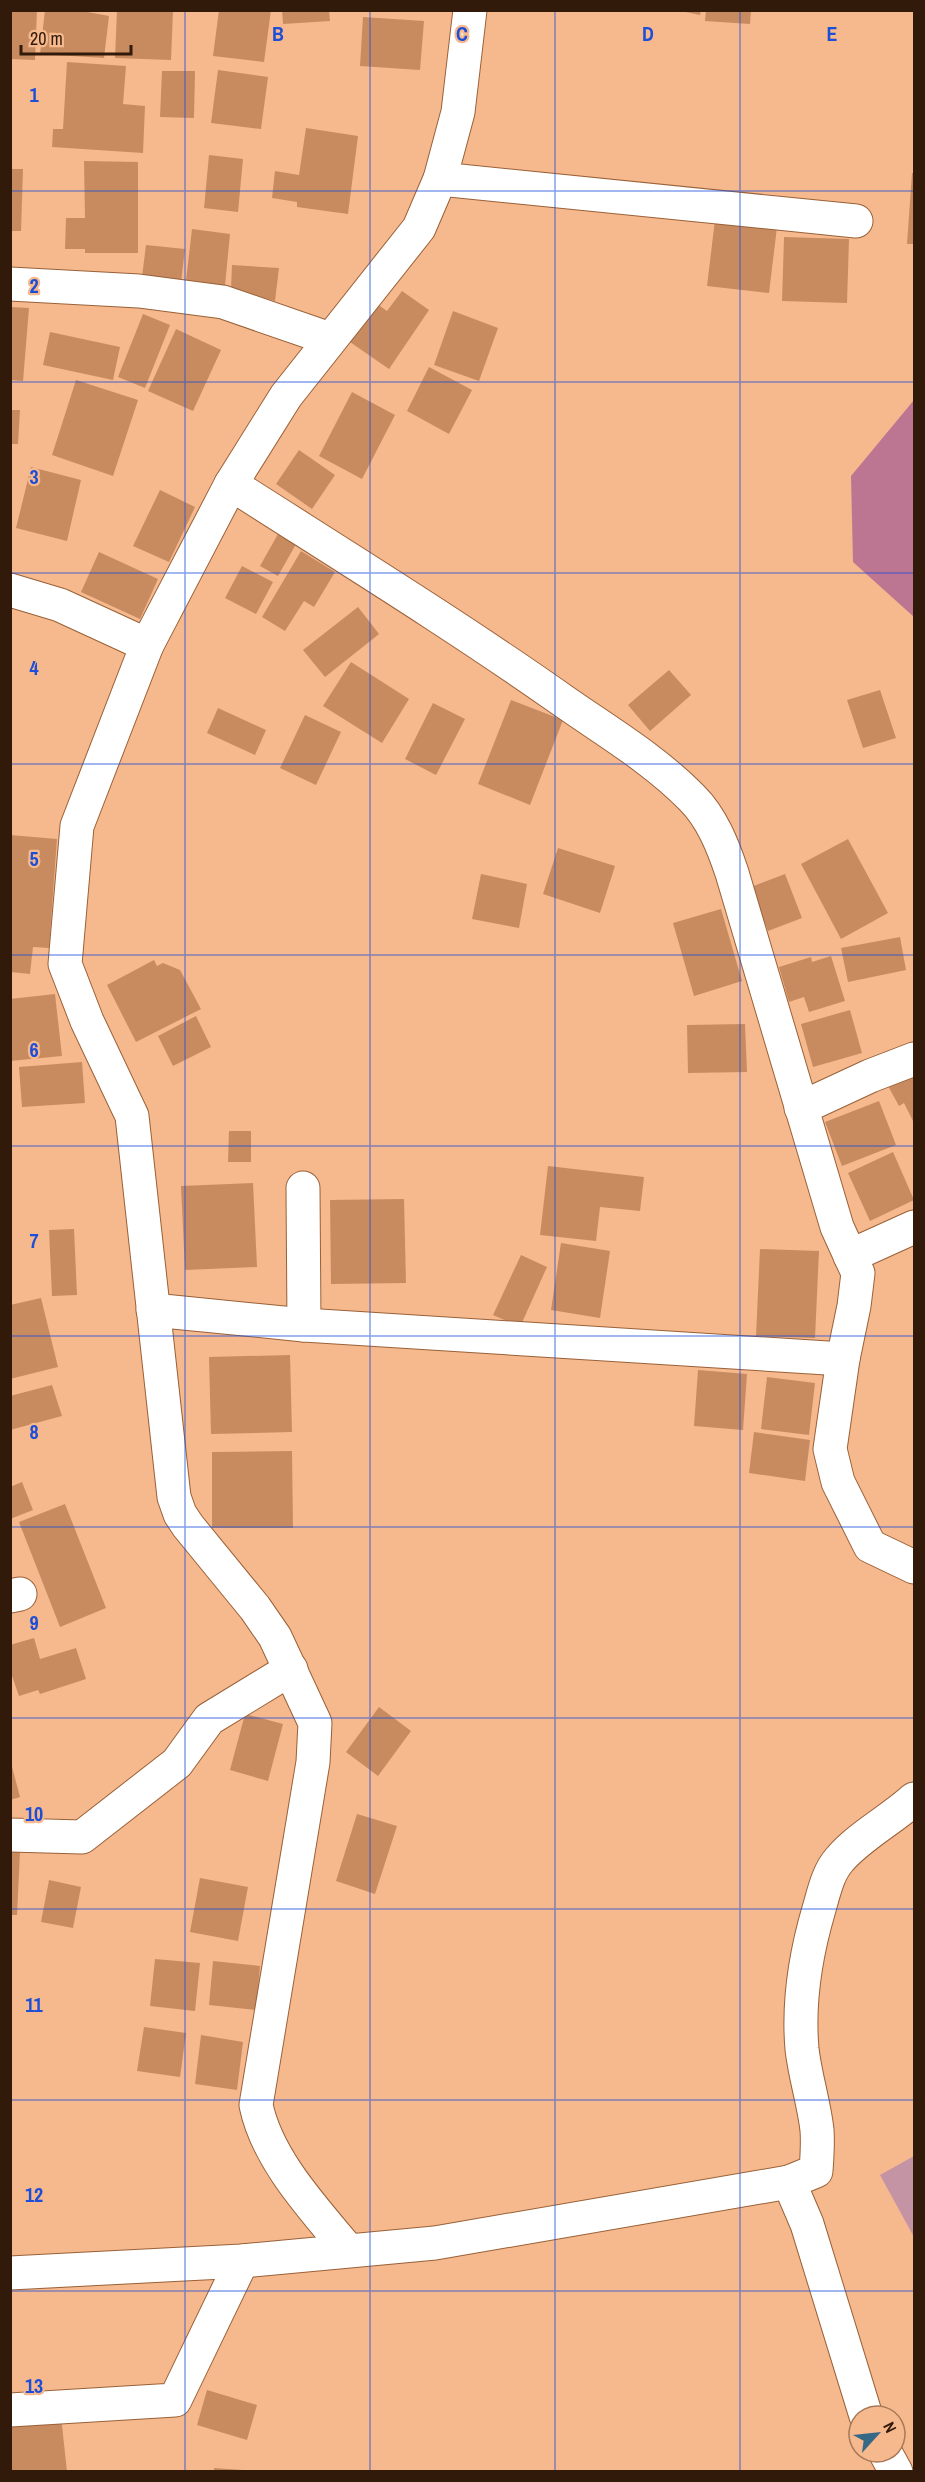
<svg xmlns="http://www.w3.org/2000/svg" width="925" height="2482" font-family="'Archivo Narrow',sans-serif">
<rect width="100%" height="100%" fill="#f6b88d"/>
<path fill="#c494a5" d="M914,2156V2237L880,2175Z"/>
<path fill="#bd7691" d="M914,400V617L853,562L851,476Z"/>
<g fill="#c88b60">
<path d="M10,10H37L35,60L10,59Z"/>
<path d="M45,10H77L109,16L104,58L40,54Z"/>
<path d="M117,10L173,11L171,60L115,58Z"/>
<path d="M219,10H271L264,62L213,56Z"/>
<path d="M282,10H329L330,21L283,24Z"/>
<path d="M676,10H701L700,15Z"/>
<path d="M706,10H751L750,24L705,21Z"/>
<path d="M363,17L424,21L420,70L360,66Z"/>
<path d="M67,62L126,66L123,104L145,106L143,153L52,147L53,129H63Z"/>
<path d="M218,70L268,77L261,129L211,123Z"/>
<path d="M162,71H195L194,118L160,117Z"/>
<path d="M306,128L358,136L348,214L297,207V202L272,198L275,171L299,175Z"/>
<path d="M209,155L243,159L238,212L204,208Z"/>
<path d="M84,161L138,162V253H85V249H65L66,218H85Z"/>
<path d="M10,169H23L21,231H10Z"/>
<path d="M912,173H914V244H907Z"/>
<path d="M715,220L777,227L769,293L707,286Z"/>
<path d="M192,229L230,234L225,286L186,281Z"/>
<path d="M784,237L849,239L847,303L782,301Z"/>
<path d="M146,245L185,249L181,282L142,277Z"/>
<path d="M232,265L279,268L275,301L231,289Z"/>
<path d="M402,291L429,310L389,369L350,342L377,304L387,311Z"/>
<path d="M10,307L29,308L23,381L10,380Z"/>
<path d="M453,311L498,328L479,381L434,365Z"/>
<path d="M143,314L170,325L145,388L118,377Z"/>
<path d="M176,329L221,350L193,411L148,391Z"/>
<path d="M50,332L120,347L113,380L43,365Z"/>
<path d="M429,367L472,390L449,434L407,411Z"/>
<path d="M76,380L138,400L113,476L52,455Z"/>
<path d="M352,392L395,415L362,479L319,456Z"/>
<path d="M10,410H20L18,444H10Z"/>
<path d="M299,450L335,475L312,509L276,484Z"/>
<path d="M31,467L81,480L67,541L16,528Z"/>
<path d="M160,490L195,507L169,562L133,546Z"/>
<path d="M278,534L296,544L278,576L260,566Z"/>
<path d="M301,551L335,572L314,607L304,601L285,631L262,617Z"/>
<path d="M99,552L158,579L140,619L81,592Z"/>
<path d="M242,566L273,582L256,614L225,598Z"/>
<path d="M358,607L379,634L325,677L303,650Z"/>
<path d="M351,662L409,699L382,743L323,706Z"/>
<path d="M669,670L691,695L650,731L628,705Z"/>
<path d="M880,690L896,738L863,748L847,700Z"/>
<path d="M511,700L563,720L530,805L478,784Z"/>
<path d="M433,703L465,719L436,775L405,759Z"/>
<path d="M218,708L266,730L255,755L207,733Z"/>
<path d="M305,715L341,732L316,785L280,768Z"/>
<path d="M10,835L57,839L49,948L33,947L30,974L10,972Z"/>
<path d="M848,839L888,913L841,939L801,864Z"/>
<path d="M558,848L615,866L600,913L543,894Z"/>
<path d="M481,874L527,884L519,928L472,919Z"/>
<path d="M785,874L802,918L768,931L751,887Z"/>
<path d="M721,909L742,981L694,996L673,923Z"/>
<path d="M900,937L906,970L848,982L841,948Z"/>
<path d="M831,956L845,1001L809,1012L804,997L789,1002L779,967L811,957L812,962Z"/>
<path d="M154,960L157,966L163,963L180,970L201,1009L136,1042L107,985Z"/>
<path d="M55,994L62,1056L10,1061V999Z"/>
<path d="M850,1010L862,1053L813,1067L801,1024Z"/>
<path d="M196,1016L211,1047L173,1066L158,1036Z"/>
<path d="M745,1024L747,1072L688,1073L687,1025Z"/>
<path d="M82,1062L85,1103L22,1107L19,1067Z"/>
<path d="M914,1069V1123L904,1103L899,1106L887,1084Z"/>
<path d="M879,1101L896,1145L842,1166L825,1122Z"/>
<path d="M229,1131H251V1162H228Z"/>
<path d="M893,1152L914,1200L870,1221L848,1173Z"/>
<path d="M548,1166L644,1177L640,1211L600,1207L596,1241L540,1235Z"/>
<path d="M253,1183L257,1267L185,1270L181,1186Z"/>
<path d="M404,1199L406,1283L331,1284L330,1200Z"/>
<path d="M74,1229L77,1295L52,1296L49,1230Z"/>
<path d="M561,1243L610,1251L600,1318L551,1310Z"/>
<path d="M760,1249L819,1251L815,1338L756,1336Z"/>
<path d="M521,1255L547,1267L520,1327L493,1315Z"/>
<path d="M41,1298L58,1367L10,1379V1305Z"/>
<path d="M290,1355L292,1432L211,1434L209,1357Z"/>
<path d="M698,1370L747,1374L743,1430L694,1426Z"/>
<path d="M767,1377L815,1383L809,1435L761,1429Z"/>
<path d="M52,1385L62,1416L10,1430V1396Z"/>
<path d="M754,1432L810,1440L805,1481L749,1473Z"/>
<path d="M292,1451L293,1528H212V1452Z"/>
<path d="M22,1482L33,1510L10,1519V1487Z"/>
<path d="M65,1504L106,1608L60,1627L19,1522Z"/>
<path d="M34,1638L40,1659L76,1648L86,1679L40,1694L38,1690L19,1696L10,1670V1645Z"/>
<path d="M379,1707L411,1731L378,1776L346,1752Z"/>
<path d="M245,1714L283,1724L268,1781L230,1770Z"/>
<path d="M10,1759L20,1797L10,1800Z"/>
<path d="M357,1814L397,1826L375,1894L336,1881Z"/>
<path d="M10,1851L20,1852L17,1915H10Z"/>
<path d="M200,1878L248,1887L238,1941L190,1932Z"/>
<path d="M49,1880L81,1887L73,1928L41,1922Z"/>
<path d="M155,1959L200,1963L195,2011L150,2006Z"/>
<path d="M213,1961L260,1966L256,2010L209,2005Z"/>
<path d="M144,2027L186,2033L180,2077L137,2071Z"/>
<path d="M201,2035L243,2042L237,2090L195,2084Z"/>
<path d="M207,2390L257,2405L247,2440L197,2425Z"/>
<path d="M61,2416L67,2472H10V2421Z"/>
<path d="M214,2468L243,2470V2472H214Z"/>
</g>
<g fill="none" stroke-linecap="round" stroke-linejoin="round">
<g stroke="#996138" stroke-width="35">
<g id="minor">
<path d="M440,179L856,221"/>
<path d="M10,284L139,291L223,302L330,339"/>
<path d="M231,484C342,555 454,624 562,700C606,731 654,759 692,798C712,818 723,846 732,873L837,1227L858,1273L854,1306L843,1359L830,1449L838,1482L870,1546L914,1567"/>
<path d="M10,590L60,605L147,645"/>
<path d="M801,1108L870,1076L914,1059"/>
<path d="M303,1188L304,1325"/>
<path d="M850,1256L914,1227"/>
<path d="M153,1310L304,1325L843,1359"/>
<path d="M10,1596L20,1594"/>
<path d="M10,1835L82,1837L177,1763L209,1719L291,1669"/>
<path d="M789,2182L807,2224L866,2416"/>
<path d="M348,2250C313,2208 267,2159 256,2105L313,1762L315,1723L275,1637L255,1608L188,1526L180,1514L174,1497L132,1116L87,1021L65,964L77,826L147,645L231,484L286,396L419,228L440,179L458,112L470,10"/>
<path d="M10,2273L242,2261L435,2243L789,2182L816,2171C817,2158 818,2144 817,2130C814,2103 805,2076 802,2049C798,2003 806,1953 819,1909C824,1892 828,1872 840,1859C861,1835 891,1820 914,1799"/>
<path d="M10,2410L175,2400L242,2261"/>
<path d="M885,2452L896,2472"/>
</g>
</g>
<use href="#minor" stroke="#fff" stroke-width="33"/>
</g>
<path fill="none" stroke="#1d4ed8" stroke-width="1.5" stroke-opacity="0.55" d="M185,10V2472M370,10V2472M555,10V2472M740,10V2472M10,191H914M10,382H914M10,573H914M10,764H914M10,955H914M10,1146H914M10,1336H914M10,1527H914M10,1718H914M10,1909H914M10,2100H914M10,2291H914"/>
<g font-size="20" text-anchor="middle" font-weight="bold" fill="#1d4ed8" stroke="#f6b88d" stroke-width="4.5" stroke-linejoin="round" paint-order="stroke">
<text x="278" y="41">B</text>
<text x="462" y="41">C</text>
<text x="648" y="41">D</text>
<text x="832" y="41">E</text>
<text x="34" y="102">1</text>
<text x="34" y="293">2</text>
<text x="34" y="484">3</text>
<text x="34" y="675">4</text>
<text x="34" y="866">5</text>
<text x="34" y="1057">6</text>
<text x="34" y="1248">7</text>
<text x="34" y="1439">8</text>
<text x="34" y="1630">9</text>
<text x="34" y="1821">10</text>
<text x="34" y="2012">11</text>
<text x="34" y="2202">12</text>
<text x="34" y="2393">13</text>
</g>
<rect width="925" height="2482" fill="none" stroke="#311a09" stroke-width="24"/>
<g transform="translate(877 2434) rotate(63)"><circle r="28" fill="#f6b88d" stroke="#a77958" stroke-width="1.5"/>
<path d="M0-4.5L10 22L0 15L-10 22Z" fill="#356986"/>
<text y="-9" font-size="16" font-weight="bold" text-anchor="middle" fill="#311a09">N</text>
</g>
<path d="M21 45v9h110v-9" fill="none" stroke="#311a09" stroke-width="3"/>
<text x="30" y="45" font-size="18" fill="#311a09" stroke="#f6b88d" stroke-width="4.5" paint-order="stroke">20 m</text>
</svg>
